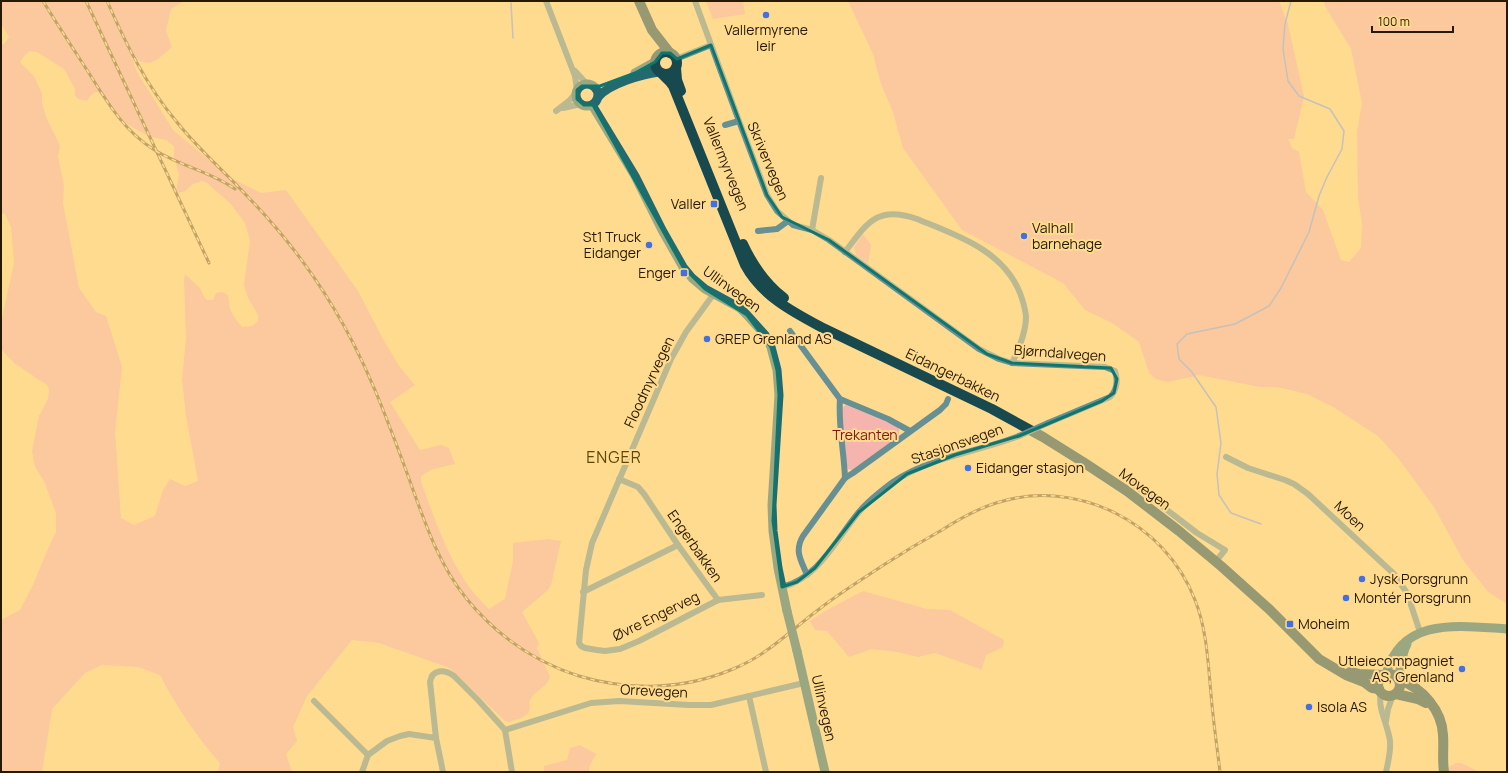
<svg xmlns="http://www.w3.org/2000/svg" width="1508" height="773" font-family="Manrope,sans-serif">
<rect width="100%" height="100%" fill="#ffdb8f"/>
<g fill="#f5b4ae" fill-rule="evenodd">
<path d="M1,1H184L171,9L166,31L172,47C155,61 153,68 132,58L137,72L173,130L229,177L261,193L286,190L358,291L383,339L399,366L415,385L390,402L420,450L441,445L449,448L455,464L433,469L421,476V482C438,527 453,576 489,609L505,599L513,561V543L548,539L561,541L551,585L548,590L522,612L539,643L537,648L550,677C546,689 535,689 529,702C533,717 520,718 509,722L505,721L453,671L447,667L379,643L352,640L307,696L293,727L297,741L286,754L292,772H218L220,763C196,736 176,706 160,675L138,667L102,665L85,673L52,709L42,772H1V620L20,610L33,585L47,551L56,532V513L44,481L35,467L32,451L39,416L48,399L49,390L47,385L14,363L1,349V323L14,263L11,227L5,214L1,213V44H4L9,37L1,24ZM30,51L37,52L64,69L75,89V95L78,99L87,101C90,96 92,92 98,92L127,124L148,136L166,140L174,146V157L179,174L176,191L178,193L185,191L193,184L202,181L207,183L231,204L245,223L250,241L244,285L248,298L258,315V321L252,326L242,327C238,322 232,315 230,309C229,305 229,300 228,295L222,292L216,293L213,300H206L199,287L185,274L184,278L186,338L182,380L186,416L198,481L185,486L170,479L163,490L155,516L134,525L121,518L115,432L122,367L106,316L96,312L79,288L63,203L64,185L58,157L60,146L46,117L42,103V94L34,76L20,62L24,56Z"/>
<path d="M706,1H743L745,14L713,19Z"/>
<path d="M848,1H1279L1288,24L1304,97L1294,139H1288L1292,148L1299,152L1306,192L1323,210L1341,260L1349,262L1361,248L1362,224L1358,197L1357,132L1362,103L1351,49L1325,6L1324,1H1507V604L1488,592L1463,560L1434,507L1398,458L1378,436L1333,407L1307,394L1277,387H1260L1199,375L1168,382L1156,379L1149,373L1139,342L1112,323L1085,310L1063,283L962,230L903,148L893,112L881,84L873,54Z"/>
<path d="M863,234L871,245L868,264L856,255L854,247Z"/>
<path d="M846,405L897,426L899,429V436L896,439L852,470L848,469L847,466L841,411L842,408Z"/>
<path d="M863,591L927,609L950,610L1004,640L1003,647L986,655L981,671L980,669L935,653L918,657L897,652L872,649L849,657L827,631L815,630L810,621L827,610Z"/>
<path d="M580,745L596,754L589,767V772H544V766L567,760L570,748Z"/>
<path d="M1456,763H1461L1480,772H1440Z"/>
</g>
<g fill="none" stroke-linecap="round" stroke-linejoin="round">
<g stroke="#7ea2f1" stroke-width="1.5">
<path d="M511,3L513,38"/>
<path d="M1261,524L1231,513L1219,495L1217,474L1221,443L1216,407L1191,371L1179,359L1177,344L1187,334L1235,324L1269,306L1281,288L1309,232L1319,196L1327,177L1342,149L1344,131L1330,109L1299,96L1288,81L1283,49L1285,24L1291,1"/>
</g>
<g stroke="#669094" stroke-width="6">
<path d="M546,1L575,76L577,90"/>
<path d="M695,1L739,121"/>
<path d="M676,59L711,45"/>
<path d="M575,71L587,84"/>
<path d="M563,108L581,104"/>
<path d="M556,111L569,101L576,93"/>
<path d="M725,125L739,121L767,195L777,211L793,225L812,230L829,240L979,349L999,359L1012,363L1105,367L1115,371C1118,380 1117,390 1110,397L1048,423"/>
<path d="M812,230L821,178"/>
<path d="M758,231L777,229L788,221"/>
<path d="M845,252C867,223 877,205 917,219C956,235 1003,250 1020,293C1023,301 1025,308 1026,316C1026,332 1019,349 1012,363"/>
<path d="M713,295L686,332L671,359L592,543L586,570L579,643L581,646L585,648L597,650L605,651L620,649L639,641L718,600L762,595"/>
<path d="M790,331L840,399L888,419L910,431"/>
<path d="M840,399C838,425 844,451 845,478"/>
<path d="M1226,457L1248,468L1285,480L1294,484L1308,494L1394,574L1407,593L1420,632"/>
<path d="M619,479L638,487L644,494L678,545L718,600"/>
<path d="M1128,480L1197,533L1225,550L1216,561"/>
<path d="M807,575C801,560 794,551 803,536L845,478L853,473L940,410L946,404L948,399"/>
<path d="M782,587C819,578 836,539 859,512C868,501 881,491 893,482C930,457 978,452 1019,436"/>
<path d="M583,592L678,545"/>
<path d="M1381,692C1377,709 1388,724 1390,741C1391,752 1388,762 1386,772"/>
<path d="M749,696L766,772"/>
<path d="M314,701L368,755"/>
<path d="M1386,721L1388,709L1393,695"/>
<path d="M505,730L591,703L619,701L689,705H711L804,683"/>
<path d="M362,772L368,755L387,741L400,736L409,734L436,738"/>
<path d="M443,772L436,738L430,682C432,669 444,669 454,676L478,700L505,730L512,772"/>
</g>
<g stroke="#226970" stroke-width="9">
<path d="M635,73L655,62"/>
<circle cx="587" cy="95" r="11"/>
<path d="M598,97C609,84 642,74 659,72"/>
<path d="M592,105L635,176L662,230L683,267L692,278L705,289L740,308L747,315L765,335L771,347L777,370L779,395L772,505L773,531L778,568L787,611"/>
<path d="M797,651L825,772"/>
<path d="M1386,674C1402,616 1460,626 1507,629"/>
<path d="M1398,677C1402,666 1401,655 1407,644"/>
</g>
<g stroke="#18494e" stroke-width="10">
<path d="M639,1L652,30L670,53"/>
<circle cx="666" cy="63" r="11"/>
<path d="M676,68L677,80L681,91"/>
<path d="M661,73L670,82L673,86L745,265C761,295 791,311 821,327L992,409L1043,437L1083,462L1127,491L1179,531L1221,566L1269,609L1319,659L1346,675L1364,682L1372,688L1379,689"/>
<path d="M743,244C753,266 765,283 784,298"/>
<path d="M1350,672L1359,674L1383,675"/>
<circle cx="1389" cy="685" r="11"/>
<path d="M1400,680C1422,688 1442,710 1443,735C1444,747 1442,759 1444,772"/>
<path d="M1396,694L1418,699L1426,703"/>
</g>
<g stroke="#776035" stroke-width="3">
<g id="rail">
<path d="M43,1C57,24 72,47 87,70C106,100 123,130 153,149C179,166 210,171 235,189"/>
<path d="M86,1L209,263"/>
<path d="M107,1C126,44 146,85 176,121C198,149 224,171 248,197C280,230 309,267 333,307C365,359 386,416 407,473C423,517 437,562 466,598C496,635 535,662 579,676C629,691 684,690 733,669C766,656 790,631 818,610C838,594 861,580 882,566C902,553 922,541 942,530C959,519 977,509 996,503C1076,477 1165,522 1195,600C1207,630 1208,663 1211,694C1213,720 1217,746 1220,772"/>
</g>
</g>
<use href="#rail" stroke="#ffdb8f" stroke-width="1.5" stroke-dasharray="4.5" stroke-linecap="butt"/>
<path stroke="#669094" stroke-width="6" d="M1019,436L1048,423"/>
<path stroke="#226970" stroke-width="9" d="M787,611L797,651"/>
</g>
<path d="M0 0H1508V773H0ZM711,45L767,195L782,217L829,240L987,354L1012,363L1111,368L1117,379L1114,393L1102,401L1019,436L955,455L907,474L859,512L815,568L797,582L782,587L773,521L779,395L777,370L771,347L747,315L705,289L683,267L593,105H584L577,99V90L582,86H600L635,73L655,62L662,53H670L677,59Z" fill="#ffdb8f" fill-opacity=".55" fill-rule="evenodd"/>
<path fill="none" stroke="#0f766e" stroke-width="3" stroke-linejoin="round" d="M711,45L767,195L782,217L829,240L987,354L1012,363L1111,368L1117,379L1114,393L1102,401L1019,436L955,455L907,474L859,512L815,568L797,582L782,587L773,521L779,395L777,370L771,347L747,315L705,289L683,267L593,105H584L577,99V90L582,86H600L635,73L655,62L662,53H670L677,59Z"/>
<g fill="#4270e1" stroke="#ffdb8f" stroke-width="1.5">
<circle cx="766" cy="15" r="4"/>
<rect x="710" y="200" width="8" height="8" rx="2"/>
<circle cx="1024" cy="236" r="4"/>
<circle cx="649" cy="245" r="4"/>
<rect x="680" y="269" width="8" height="8" rx="2"/>
<circle cx="707" cy="339" r="4"/>
<circle cx="968" cy="468" r="4"/>
<circle cx="1362" cy="579" r="4"/>
<circle cx="1346" cy="598" r="4"/>
<rect x="1286" y="620" width="8" height="8" rx="2"/>
<circle cx="1462" cy="669" r="4"/>
<circle cx="1309" cy="707" r="4"/>
</g>
<g text-anchor="middle" stroke-width="4" stroke-linejoin="round" paint-order="stroke">
<g font-size="14" fill="#271900" stroke="#ffdb8f" text-anchor="start">
<text x="766" y="35" text-anchor="middle">Vallermyrene<tspan x="766" dy="16">leir</tspan></text>
<text x="706" y="209" text-anchor="end">Valler</text>
<text x="1032" y="233">Valhall<tspan x="1032" dy="16">barnehage</tspan></text>
<text x="641" y="242" text-anchor="end">St1 Truck<tspan x="641" dy="16">Eidanger</tspan></text>
<text x="676" y="278" text-anchor="end">Enger</text>
<text x="715" y="344">GREP Grenland AS</text>
<text x="976" y="473">Eidanger stasjon</text>
<text x="1370" y="584">Jysk Porsgrunn</text>
<text x="1354" y="603">Montér Porsgrunn</text>
<text x="1298" y="629">Moheim</text>
<text x="1454" y="666" text-anchor="end">Utleiecompagniet<tspan x="1454" dy="16">AS, Grenland</tspan></text>
<text x="1317" y="712">Isola AS</text>
</g>
<g font-size="14" fill="#271900" stroke="#ffdb8f">
<text transform="translate(768 161) rotate(67)" y="5">Skrivervegen</text>
<text transform="translate(726 164) rotate(68)" y="5">Vallermyrvegen</text>
<text transform="translate(732 289) rotate(36)" y="5">Ullinvegen</text>
<text transform="translate(1060 353) rotate(4)" y="5">Bjørndalvegen</text>
<text transform="translate(953 375) rotate(26)" y="5">Eidangerbakken</text>
<text transform="translate(649 382) rotate(-65)" y="5">Floodmyrvegen</text>
<text transform="translate(957 444) rotate(-19)" y="5">Stasjonsvegen</text>
<text transform="translate(1145 489) rotate(36)" y="5">Movegen</text>
<text transform="translate(1350 516) rotate(43)" y="5">Moen</text>
<text transform="translate(695 546) rotate(55)" y="5">Engerbakken</text>
<text transform="translate(656 616) rotate(-26)" y="5">Øvre Engerveg</text>
<text transform="translate(654 691) rotate(3)" y="5">Orrevegen</text>
<text transform="translate(824 708) rotate(77)" y="5">Ullinvegen</text>
</g>
<g font-size="14" fill="#841319" stroke="#ffdb8f">
<text x="865" y="440">Trekanten</text>
</g>
<g font-size="16" letter-spacing="1" fill="#5e4604" stroke="#ffdb8f">
<text x="614" y="463">ENGER</text>
</g>
</g>
<rect width="1508" height="773" fill="none" stroke="#271900" stroke-width="4"/>
<path d="M1372 26v6h81v-6" fill="none" stroke="#271900" stroke-width="2"/>
<text x="1378" y="26" font-size="12" fill="#271900" stroke="#ffdb8f" stroke-width="3" paint-order="stroke">100 m</text>
</svg>
